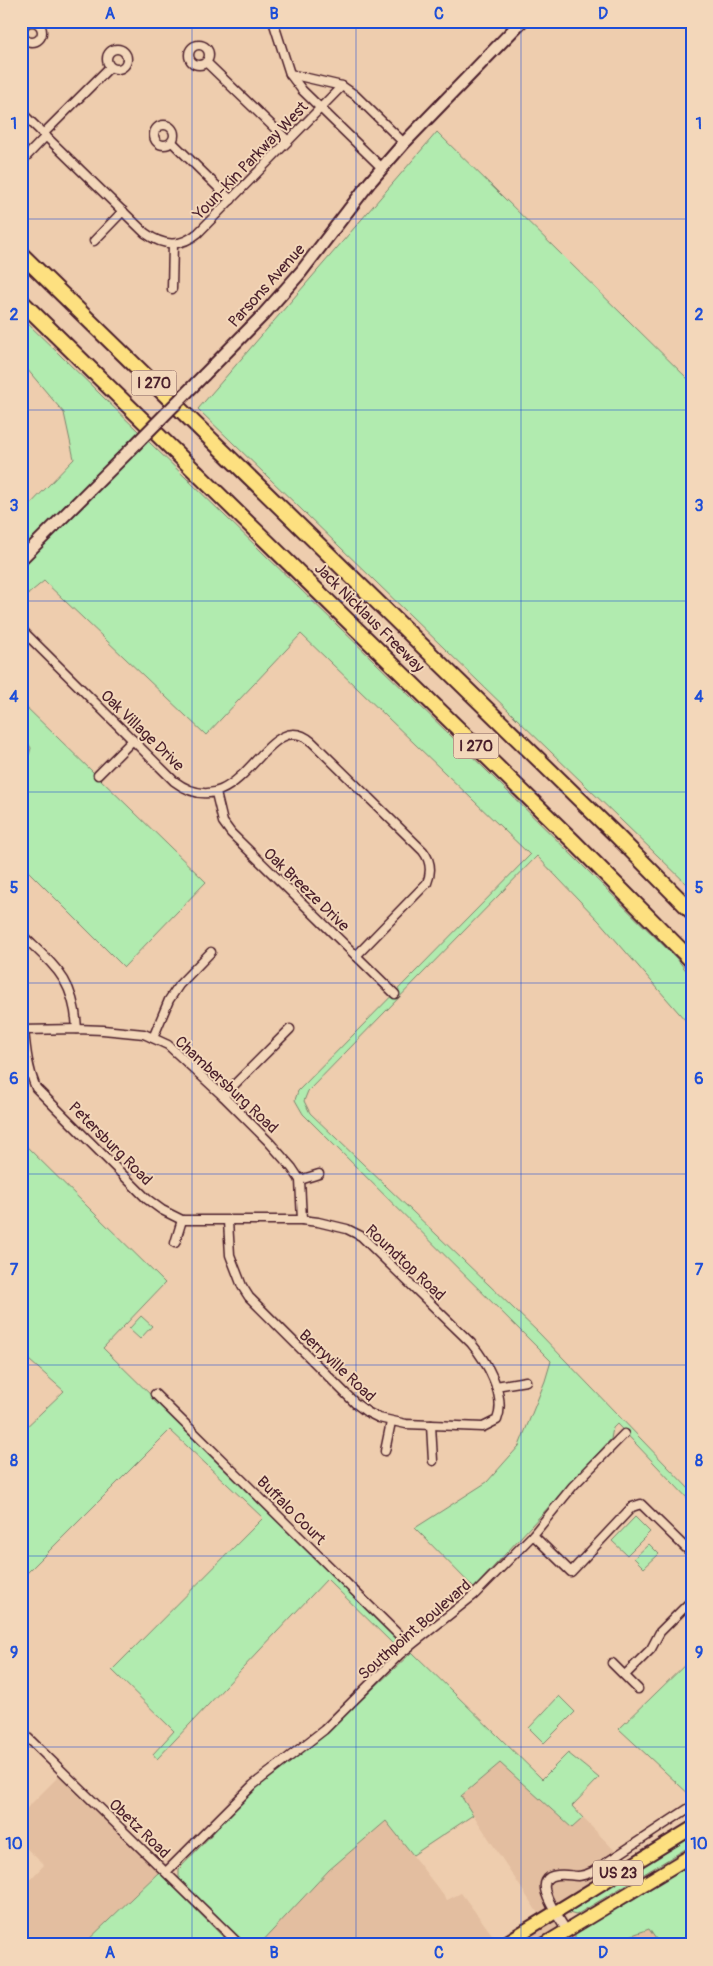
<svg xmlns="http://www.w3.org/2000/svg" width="713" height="1966" font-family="Pangolin,sans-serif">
<rect width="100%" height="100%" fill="#eecdae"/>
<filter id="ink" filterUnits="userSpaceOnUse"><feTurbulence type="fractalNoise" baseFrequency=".02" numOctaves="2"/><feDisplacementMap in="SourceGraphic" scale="10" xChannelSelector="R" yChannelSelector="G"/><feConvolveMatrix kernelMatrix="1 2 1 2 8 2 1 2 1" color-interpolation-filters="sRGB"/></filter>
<g filter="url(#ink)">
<g fill="#e3bea0">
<path d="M500,1762L572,1828L583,1818L624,1860L558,1903L575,1932V1939L582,1945H259L329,1870L386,1821L447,1900L461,1893L497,1941L539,1915L461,1796Z"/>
<path d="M60,1775L159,1872L83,1945H24L21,1942V1889L44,1865L21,1843V1814Z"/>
<path d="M650,1929L660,1945H605Z"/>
</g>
<g fill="#b1ebaf" stroke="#7e856d">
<path d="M437,132L692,383V889L198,409Z"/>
<path d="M21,317L139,432L93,481L25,549L21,514L74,459L64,413L21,362Z"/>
<path d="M148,441L487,771L677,959L692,978V1028L599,921L537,856L308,1091L304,1101L310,1113L539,1333L692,1492V1503L617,1424L613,1428L611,1439L474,1588L415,1528L487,1482L519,1446L545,1381L551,1361L303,1114L295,1100L298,1091L530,855L301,634L206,735L44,581L21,600V564Z"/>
<path d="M21,702L206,882L124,967L21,864V763L29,755L31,748L21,731Z"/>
<path d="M21,1141L165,1283L103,1348L401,1641L395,1646L327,1579L157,1759L153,1754L174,1731L112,1670L263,1518L170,1430L21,1579V1432L64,1391L21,1353Z"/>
<path d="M141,1316L152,1326L140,1339L129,1329Z"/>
<path d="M635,1517L650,1532L627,1555L612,1541Z"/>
<path d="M649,1544L659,1554L644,1568L634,1558Z"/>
<path d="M412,1652L542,1779L568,1753L599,1778L572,1806L583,1818L572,1828L500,1763L461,1796L473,1815L413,1855L386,1821L329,1870L259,1945H246L179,1880V1869L255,1789L322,1737Z"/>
<path d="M692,1658V1797L619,1729Z"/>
<path d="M559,1696L575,1712L544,1743L529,1728Z"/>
<path d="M692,1834V1845L576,1915L565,1912Z"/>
<path d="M692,1864V1945H660L649,1929L605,1945H582L575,1939V1932L629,1902Z"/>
<path d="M159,1872L231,1945H83Z"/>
</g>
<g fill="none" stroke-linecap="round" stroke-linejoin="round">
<g stroke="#4a1f2b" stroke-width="11">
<g id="street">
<path d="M273,21L290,74L302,90L382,168"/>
<circle cx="32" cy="32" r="10"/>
<circle cx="199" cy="55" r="10"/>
<circle cx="117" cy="59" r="10"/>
<path d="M206,62L288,141"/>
<path d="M290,74L342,86L355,95L404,143"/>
<path d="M21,112L145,233C163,246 180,248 198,233L342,86"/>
<circle cx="164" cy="135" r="10"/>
<path d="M44,133L110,67"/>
<path d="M172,142L231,200"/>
<path d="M21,162L46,136"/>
<path d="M94,241L123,211"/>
<path d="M172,289L173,244"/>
<path d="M21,629L174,781C243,833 265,701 312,742L423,851C431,861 432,871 427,883L356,956"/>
<path d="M98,775L133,740"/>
<path d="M216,793L223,822L231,833L395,994"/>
<path d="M21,934C55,967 74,978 77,1029"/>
<path d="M21,1030L77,1029L103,1030L144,1034L168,1045L223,1096L269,1142L292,1168L300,1180L302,1220"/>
<path d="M24,1030C26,1051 28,1069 36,1088L147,1199L162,1210L182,1220H302L318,1222L347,1229L361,1236L471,1343C486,1361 507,1395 497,1420L483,1427L406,1424L379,1418L367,1412L355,1403L249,1297L242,1286L230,1255L228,1221"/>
<path d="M153,1038L169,1000L179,985L211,952"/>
<path d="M223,1096L290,1029"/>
<path d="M300,1180L319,1174"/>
<path d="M175,1243L182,1220"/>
<path d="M496,1386L526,1381"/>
<path d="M155,1394L410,1646"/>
<path d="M431,1425L433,1461"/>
<path d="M385,1451L391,1422"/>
<path d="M533,1535L571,1572L632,1507L641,1504L692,1554"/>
<path d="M612,1663L638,1689"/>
<path d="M625,1675L651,1649L660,1632L692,1600"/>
<path d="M21,1731L240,1945"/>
<path d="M166,1872L253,1785L324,1730L399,1655L474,1595L533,1535L573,1486L624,1434"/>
<path d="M566,1930C559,1917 528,1878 557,1875C572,1873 576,1880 592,1872L692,1806"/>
</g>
</g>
<g stroke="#4a1f2b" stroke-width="15">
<g id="secondary">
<path d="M204,375L263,315L301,272L370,182L404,143L522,21"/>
<path d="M21,559L128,452"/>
</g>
</g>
<g stroke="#4a1f2b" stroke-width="16">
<g id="primary">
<path d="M502,1945L692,1828"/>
<path d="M543,1945L692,1855"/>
</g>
</g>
<g stroke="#4a1f2b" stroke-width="18">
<g id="highway">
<path d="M21,254L616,835L692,912"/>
<path d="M21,301L574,842L692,961"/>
</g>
</g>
<use href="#street" stroke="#f3d7ba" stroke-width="8"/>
<use href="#secondary" stroke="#f3d7ba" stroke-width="11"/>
<use href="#primary" stroke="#fde080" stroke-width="12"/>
<use href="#highway" stroke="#fde080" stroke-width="14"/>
<g stroke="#4a1f2b" stroke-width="15" stroke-linecap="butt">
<path id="secondary-bridge" d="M128,452L204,375"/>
</g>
<use href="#secondary-bridge" stroke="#f3d7ba" stroke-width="11"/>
</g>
</g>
<path fill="none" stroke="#1d4ed8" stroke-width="1" stroke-opacity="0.55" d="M192,21V1945M356,21V1945M521,21V1945M21,219H692M21,410H692M21,601H692M21,792H692M21,983H692M21,1174H692M21,1365H692M21,1556H692M21,1747H692"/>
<g text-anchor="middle" stroke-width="4" stroke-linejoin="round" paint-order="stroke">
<g fill="#f3d7ba" stroke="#7d5656" stroke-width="1">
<rect x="131.5" y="370.5" width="45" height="25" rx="4"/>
<rect x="453.5" y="733.5" width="45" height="25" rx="4"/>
<rect x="593" y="1860.5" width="50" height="25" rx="4"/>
</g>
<g font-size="15" font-weight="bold" fill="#4a1f2b">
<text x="154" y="388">I 270</text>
<text x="476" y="751">I 270</text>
<text x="618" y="1878">US 23</text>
</g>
<g font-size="16" fill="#4a1f2b" stroke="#f3d7ba">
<text transform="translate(250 160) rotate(-46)" y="6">Youn-Kin Parkway West</text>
<text transform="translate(266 285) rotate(-48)" y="6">Parsons Avenue</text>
<text transform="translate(370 617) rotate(45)" y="6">Jack Nicklaus Freeway</text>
<text transform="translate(143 730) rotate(44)" y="6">Oak Village Drive</text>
<text transform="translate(307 889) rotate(44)" y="6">Oak Breeze Drive</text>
<text transform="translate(227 1084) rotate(43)" y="6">Chambersburg Road</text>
<text transform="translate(111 1143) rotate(45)" y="6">Petersburg Road</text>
<text transform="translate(406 1262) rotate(43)" y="6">Roundtop Road</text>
<text transform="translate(338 1365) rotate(43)" y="6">Berryville Road</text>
<text transform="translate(292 1510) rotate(45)" y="6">Buffalo Court</text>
<text transform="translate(414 1629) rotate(-41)" y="6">Southpoint Boulevard</text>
<text transform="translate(140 1828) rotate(44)" y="6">Obetz Road</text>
</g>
</g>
<rect width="713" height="1966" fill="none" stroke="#f3d7ba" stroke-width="55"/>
<rect x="28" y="28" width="658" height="1910" fill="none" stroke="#1d4ed8" stroke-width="2"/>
<g font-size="16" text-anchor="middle" font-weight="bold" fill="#1d4ed8">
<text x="110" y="19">A</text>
<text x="274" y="19">B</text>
<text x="439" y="19">C</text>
<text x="603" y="19">D</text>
<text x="14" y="129">1</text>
<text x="699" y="129">1</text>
<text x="14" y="320">2</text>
<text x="699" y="320">2</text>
<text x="14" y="511">3</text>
<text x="699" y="511">3</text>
<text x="14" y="702">4</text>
<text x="699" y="702">4</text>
<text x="14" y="893">5</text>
<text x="699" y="893">5</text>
<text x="14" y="1084">6</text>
<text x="699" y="1084">6</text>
<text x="14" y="1275">7</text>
<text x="699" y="1275">7</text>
<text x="14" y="1466">8</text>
<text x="699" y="1466">8</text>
<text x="14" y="1658">9</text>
<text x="699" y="1658">9</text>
<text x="14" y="1849">10</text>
<text x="699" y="1849">10</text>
<text x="110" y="1958">A</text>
<text x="274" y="1958">B</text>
<text x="439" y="1958">C</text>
<text x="603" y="1958">D</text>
</g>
</svg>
